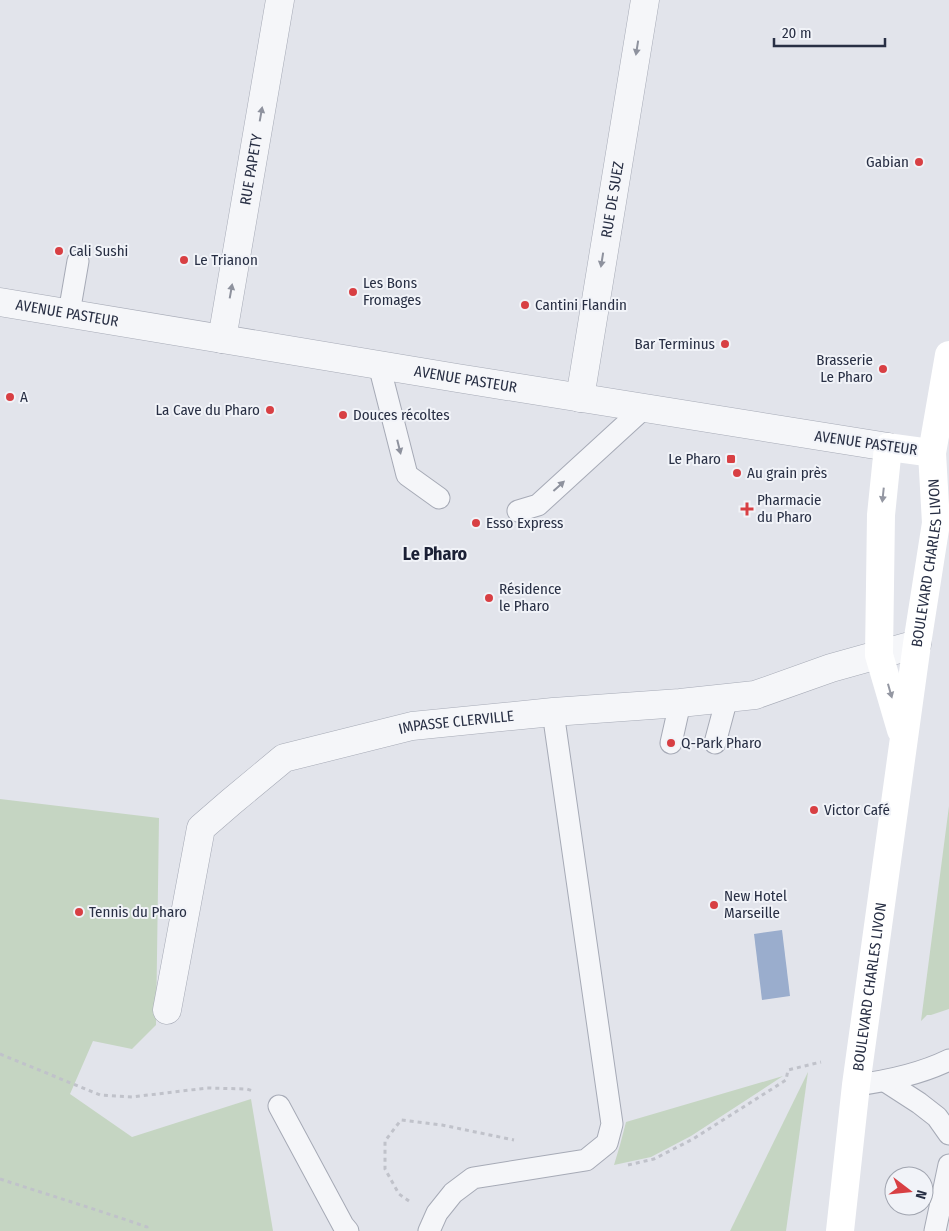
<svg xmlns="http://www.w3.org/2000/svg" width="949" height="1231" font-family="'Fira Sans Condensed',sans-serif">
<rect width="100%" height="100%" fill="#e2e4eb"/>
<g fill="#c5d5c2">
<path d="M0,799L159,818L156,1025L132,1049L93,1041L70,1094L132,1137L251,1099L273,1231H0Z"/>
<path d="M949,806V1009L931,1015H927L921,1021Z"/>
<path d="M808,1072L786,1231H730Z"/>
<path d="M783,1076L691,1136L651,1157L614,1165L620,1145L626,1122Z"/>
</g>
<path fill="#9aadcd" d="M782,930L790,996L762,1000L754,934Z"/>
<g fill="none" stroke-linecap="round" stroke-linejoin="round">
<g stroke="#a6aab6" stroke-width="23">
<g id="service">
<path d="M69,313L78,261"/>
<path d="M379,365L407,475L439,498"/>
<path d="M518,511L538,505L644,408"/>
<path d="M671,743L680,703"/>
<path d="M715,743L727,698"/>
<path d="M885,1081L919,1103L937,1117L949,1134"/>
<path d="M856,1085C888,1081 920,1074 949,1060"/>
<path d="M279,1106L343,1225L348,1231"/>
<path d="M429,1231L437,1213L453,1193L473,1178L586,1160L607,1143L612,1124L553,712"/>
<path d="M935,1231L949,1165"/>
</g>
</g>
<g stroke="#a6aab6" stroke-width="29">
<g id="minor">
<path id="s1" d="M222,339L280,0"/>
<path id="s2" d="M580,398L645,0"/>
<path id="s3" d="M167,1010L201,828L231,802L284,758L412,726L553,712L680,703L755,695L831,668L917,644"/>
</g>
</g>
<g stroke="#a6aab6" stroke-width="29">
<g id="tertiary">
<path id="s4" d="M0,302L457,378L888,447"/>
</g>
</g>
<g stroke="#c0c2ca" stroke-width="3" stroke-dasharray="4 4" stroke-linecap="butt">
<path d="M0,1054L100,1095L132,1097L207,1088L247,1089L253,1091"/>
<path d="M628,1165L654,1159L693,1139L786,1080L788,1070L821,1062"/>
<path d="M0,1179C49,1195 98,1210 147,1227V1231"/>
<path d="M409,1201L399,1194L385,1169V1141L401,1120L442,1125L514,1140"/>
</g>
<use href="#service" stroke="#f5f6f9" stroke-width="21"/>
<use href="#minor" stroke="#f5f6f9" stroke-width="28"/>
<use href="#tertiary" stroke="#f5f6f9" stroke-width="28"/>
<g stroke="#fff" stroke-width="28">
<path d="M901,730L879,655L881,515L888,447L932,453"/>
<path id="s5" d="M840,1231L856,1085L917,644L936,523L932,453L949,355"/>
</g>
</g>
<defs><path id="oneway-solid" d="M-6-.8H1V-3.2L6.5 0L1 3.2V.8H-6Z" transform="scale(1.25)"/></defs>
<g fill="#8e929e">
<use href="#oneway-solid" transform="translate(637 48) rotate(99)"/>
<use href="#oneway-solid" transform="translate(261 114) rotate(-80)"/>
<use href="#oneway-solid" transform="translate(602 260) rotate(99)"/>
<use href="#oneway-solid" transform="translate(231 291) rotate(-80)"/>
<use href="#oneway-solid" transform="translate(399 447) rotate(76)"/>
<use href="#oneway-solid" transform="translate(559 486) rotate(-42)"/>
</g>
<g fill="#9497a2">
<use href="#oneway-solid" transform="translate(883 495) rotate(96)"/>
<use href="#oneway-solid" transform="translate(890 691) rotate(74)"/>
</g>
<g fill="#d83f43" stroke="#f1f3f8" stroke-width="2">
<circle cx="919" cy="162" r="5"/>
<circle cx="59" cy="251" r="5"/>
<circle cx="184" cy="260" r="5"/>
<circle cx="353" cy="292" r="5"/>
<circle cx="525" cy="305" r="5"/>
<circle cx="725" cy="344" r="5"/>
<circle cx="883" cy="369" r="5"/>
<circle cx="10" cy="397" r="5"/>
<circle cx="270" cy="410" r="5"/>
<circle cx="343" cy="415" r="5"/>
<rect x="726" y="454" width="10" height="10" rx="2.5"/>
<circle cx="737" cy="473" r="5"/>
<path d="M744.5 501.5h5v5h5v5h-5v5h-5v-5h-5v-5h5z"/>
<circle cx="476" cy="523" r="5"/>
<circle cx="489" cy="598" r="5"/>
<circle cx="671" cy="743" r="5"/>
<circle cx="814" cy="810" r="5"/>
<circle cx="714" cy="905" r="5"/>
<circle cx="79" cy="912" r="5"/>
</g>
<g text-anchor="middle" stroke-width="4" stroke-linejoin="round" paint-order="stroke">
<g font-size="15" fill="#282f44" stroke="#f1f3f8" text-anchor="start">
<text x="909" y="167" text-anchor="end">Gabian</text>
<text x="69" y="256">Cali Sushi</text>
<text x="194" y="265">Le Trianon</text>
<text x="363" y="288">Les Bons<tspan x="363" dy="17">Fromages</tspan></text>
<text x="535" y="310">Cantini Flandin</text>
<text x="715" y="349" text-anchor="end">Bar Terminus</text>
<text x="873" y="365" text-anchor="end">Brasserie<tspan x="873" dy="17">Le Pharo</tspan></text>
<text x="20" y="402">A</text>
<text x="260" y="415" text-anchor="end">La Cave du Pharo</text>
<text x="353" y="420">Douces récoltes</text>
<text x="721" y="464" text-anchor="end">Le Pharo</text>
<text x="747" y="478">Au grain près</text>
<text x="757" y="505">Pharmacie<tspan x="757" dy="17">du Pharo</tspan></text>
<text x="486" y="528">Esso Express</text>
<text x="499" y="594">Résidence<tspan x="499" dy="17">le Pharo</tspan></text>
<text x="681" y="748">Q-Park Pharo</text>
<text x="824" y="815">Victor Café</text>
<text x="724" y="901">New Hotel<tspan x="724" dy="17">Marseille</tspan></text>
<text x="89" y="917">Tennis du Pharo</text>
</g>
<g font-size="15" fill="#282f44" stroke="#f1f3f8">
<text dy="5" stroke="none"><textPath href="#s1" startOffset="172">RUE PAPETY</textPath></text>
<text dy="5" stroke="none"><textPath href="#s2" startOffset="201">RUE DE SUEZ</textPath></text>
<text dy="5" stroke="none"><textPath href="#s4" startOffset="68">AVENUE PASTEUR</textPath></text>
<text dy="5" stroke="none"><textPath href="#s4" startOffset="472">AVENUE PASTEUR</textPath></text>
<text transform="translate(866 443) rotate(8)" y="5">AVENUE PASTEUR</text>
<text dy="5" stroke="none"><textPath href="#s5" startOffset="674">BOULEVARD CHARLES LIVON</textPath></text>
<text dy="5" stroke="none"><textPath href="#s3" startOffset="470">IMPASSE CLERVILLE</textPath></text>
<text dy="5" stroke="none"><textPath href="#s5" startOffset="246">BOULEVARD CHARLES LIVON</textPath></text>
</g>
<g font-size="18" font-weight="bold" fill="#1b2035" stroke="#f1f3f8">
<text x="435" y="560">Le Pharo</text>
</g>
</g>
<g transform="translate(909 1191) rotate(106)"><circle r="24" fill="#f1f3f8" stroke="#a1a5b0"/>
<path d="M0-4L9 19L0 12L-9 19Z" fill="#d83f43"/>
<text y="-8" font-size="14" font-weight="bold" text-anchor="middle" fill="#282f44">N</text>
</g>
<path d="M774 38v8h111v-8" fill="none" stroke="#282f44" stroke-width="2.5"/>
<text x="782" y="38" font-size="15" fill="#282f44" stroke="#f1f3f8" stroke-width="4" paint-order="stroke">20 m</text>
</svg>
